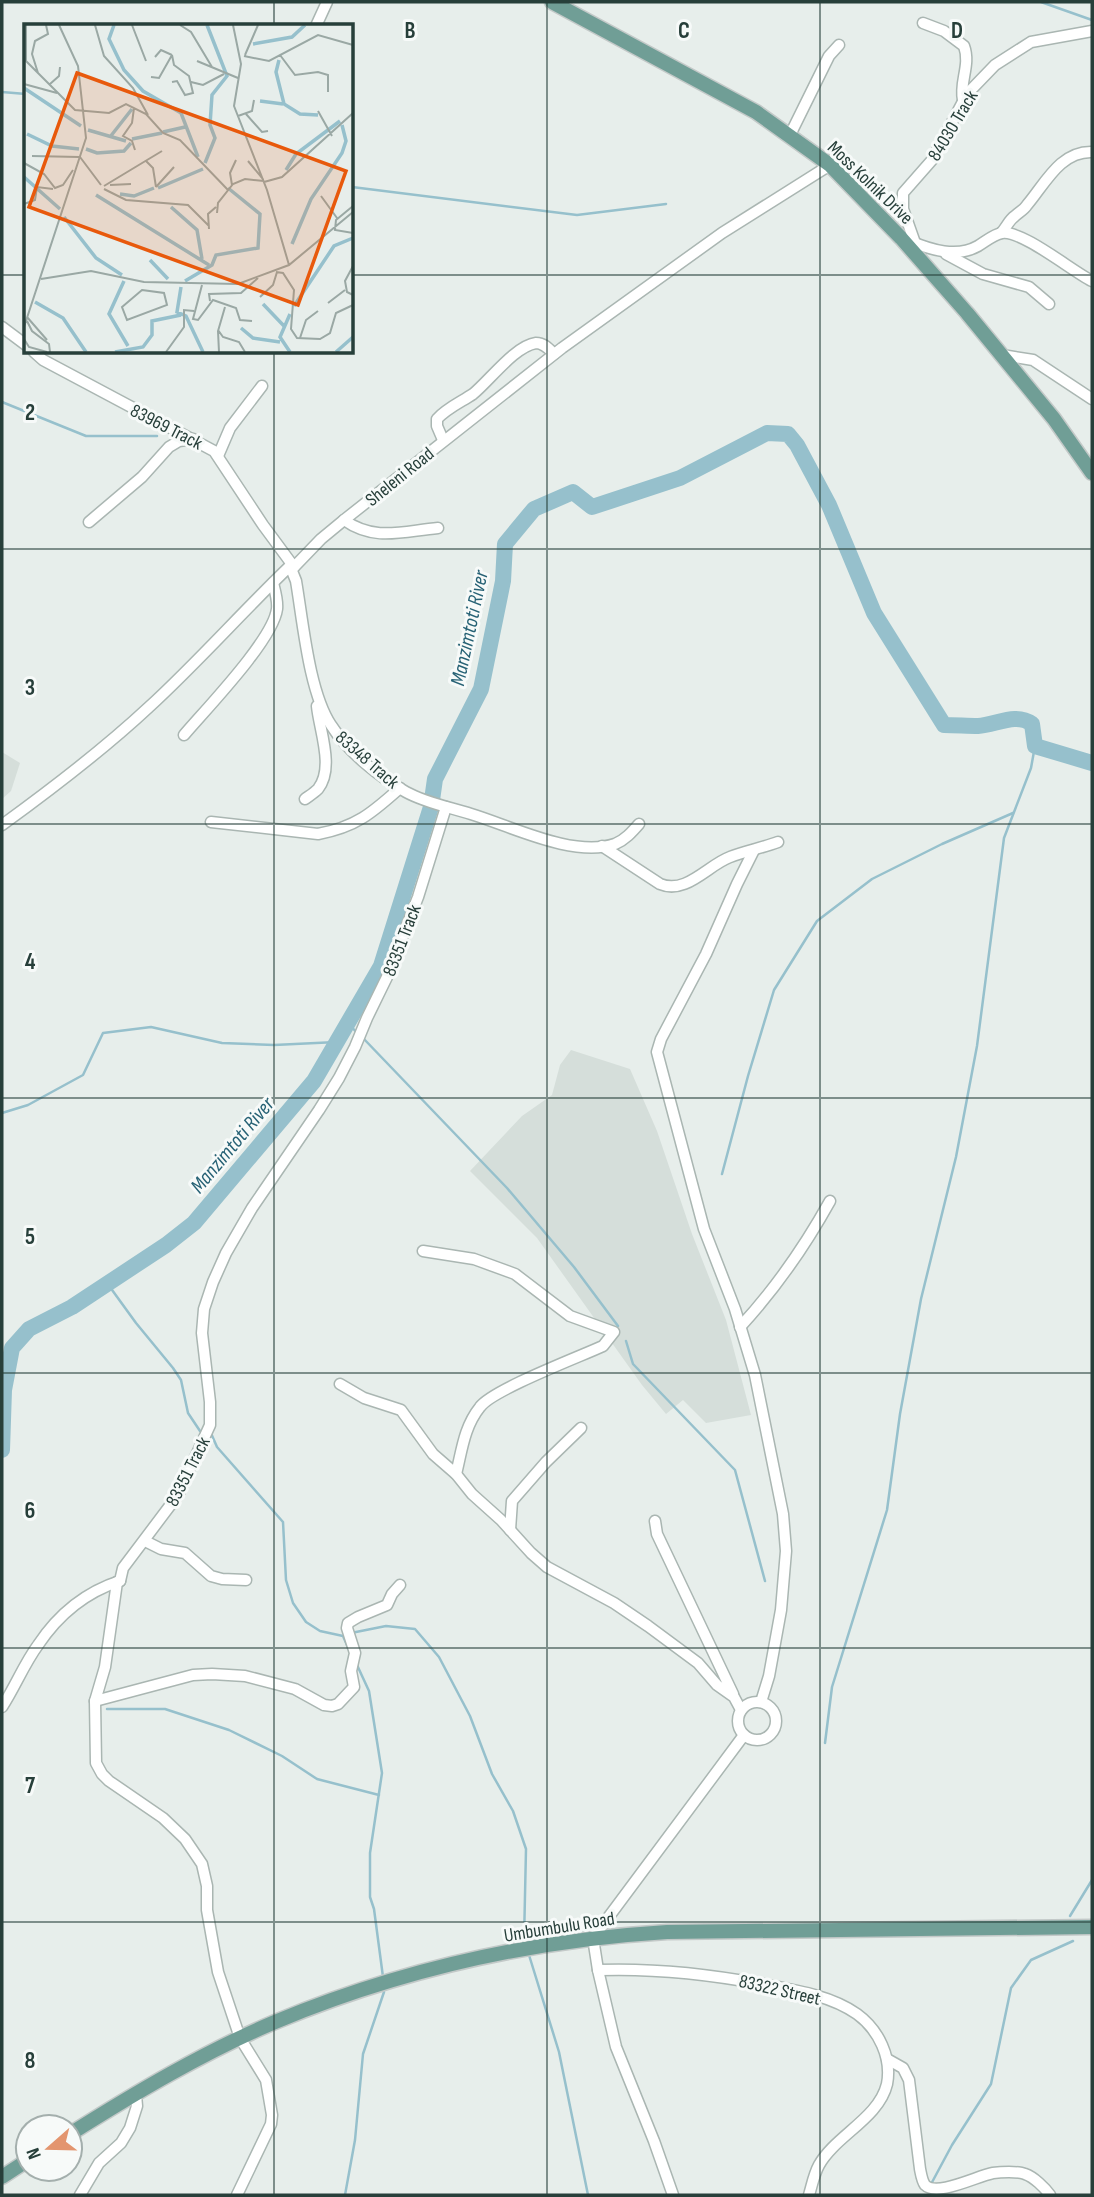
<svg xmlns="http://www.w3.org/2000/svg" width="1094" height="2197" font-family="'Sofia Sans Condensed',sans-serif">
<rect width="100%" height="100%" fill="#e7eeeb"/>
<g fill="#d5deda">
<path d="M2,752L20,763L11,791L2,799Z"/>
<path d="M571,1050L630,1069L657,1131L692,1234L726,1320L751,1415L706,1423L683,1400L666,1414L642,1385L537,1238L470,1171L522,1116L552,1095L560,1065Z"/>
</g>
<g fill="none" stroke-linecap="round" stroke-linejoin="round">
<g stroke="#96c0cc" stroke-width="2.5">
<path d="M1041,2L1092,20"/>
<path d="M2,92L26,94"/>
<path d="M352,187L577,215L666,204"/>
<path d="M2,402L86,436H157"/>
<path d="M348,1023L358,1034"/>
<path d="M363,1038L507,1188L574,1267L618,1326"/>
<path d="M2,1113L28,1105L83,1075L103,1033L151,1027L222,1043L274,1045L337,1042"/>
<path d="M722,1174L748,1076L774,990L817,921L872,879L942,844L1013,813"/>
<path d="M107,1283L136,1323L173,1368L181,1380L188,1413L200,1431"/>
<path d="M626,1341L633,1364L735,1470L765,1581"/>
<path d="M210,1431L217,1447L283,1522L286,1580L293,1603L306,1622L320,1631L343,1636L350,1652"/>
<path d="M351,1633L386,1626L415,1629L439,1657L470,1716L492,1774L513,1811L526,1849L524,1941"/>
<path d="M357,1665L369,1691L382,1773L370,1853V1897L374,1909L383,1977"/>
<path d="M107,1709H165L229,1730L282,1756L317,1779L379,1795"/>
<path d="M825,1743L832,1687L887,1510L900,1414L921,1299L956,1157L977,1046L1004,838L1031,768L1035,746"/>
<path d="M1070,1916L1092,1880"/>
<path d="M529,1955L559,2052L588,2195"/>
<path d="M930,2186L952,2145L991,2084L1011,1988L1031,1960L1073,1941"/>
<path d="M345,2195L355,2140L363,2054L384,1992"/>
</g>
<path stroke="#96c0cc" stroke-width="16" d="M2,1450L4,1390L12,1348L29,1329L72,1307L166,1245L194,1223L314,1081L381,966L431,807L435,779L481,689L503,581L505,544L534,509L573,492L592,507L680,478L767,433L788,434L797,445L829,505L874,613L944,725C956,725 967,726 978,726C996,725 1016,712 1032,724L1035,746L1092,763"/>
<g stroke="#aab6b2" stroke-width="13">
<g id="minor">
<path d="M923,23L944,31L964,46C971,65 959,82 963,100"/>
<path d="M316,26L327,2"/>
<path d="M790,135L829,56L839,45"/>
<path d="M1001,233C1006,228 1009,220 1015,216C1019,212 1024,210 1027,205C1045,184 1060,151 1092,152"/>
<path d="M910,241C931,250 957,258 978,246C985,242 994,234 1002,233C1022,230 1072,271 1092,281"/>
<path d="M915,243L903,209V193L932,160L967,94L995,65L1031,42L1092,31"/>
<path d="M946,254L983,274L1029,287L1049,304"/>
<path d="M2,327L26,345"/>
<path d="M34,352L43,360L214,451L263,525L294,567"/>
<path d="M1002,355L1033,360L1092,399"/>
<path d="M443,440L437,426V419C447,408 461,402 473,394C490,380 515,346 536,343C544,343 549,349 554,354"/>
<path d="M218,456L230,428L262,386"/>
<path d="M344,520C375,542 403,531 438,528"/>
<path d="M89,522L142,477L169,447L179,441L193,439"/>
<path d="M290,566L296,581C303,622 309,692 331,725C348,752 378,776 406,792C426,803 449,807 471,814C511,826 573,858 615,844C625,840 632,832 639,824"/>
<path d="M184,735C206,709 273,640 277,609C278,600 275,591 273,583"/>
<path d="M305,799C309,796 314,793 318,789C335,768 319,729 317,706"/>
<path d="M211,822L318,834C356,827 372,813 400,788"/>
<path d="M2,825C53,788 103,750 149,707C198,662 242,612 290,566L294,567L321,539L344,520L562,348L722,233L830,165"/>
<path d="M602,846L660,884C686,895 708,865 730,857C745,851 762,848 778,842"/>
<path d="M754,850L737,884L706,954L661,1039L657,1052L704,1229L735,1309L755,1375L783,1514L786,1551L781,1610L769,1676L761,1702"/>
<path d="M423,1251L474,1259L515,1274L570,1316L614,1332L603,1346C579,1357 492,1390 480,1407C464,1427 462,1450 456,1474"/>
<path d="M740,1327C776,1288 805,1246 830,1201"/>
<path d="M340,1384L364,1398L401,1410L433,1454L456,1474L472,1494L501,1520L531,1553L547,1567L614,1603L648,1626L698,1663L717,1685L734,1697L741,1710"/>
<path d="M655,1521L657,1534L733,1694"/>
<path d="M510,1530L512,1501L546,1462L581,1428"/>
<path d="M145,1541L161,1549L185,1553L211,1576L222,1579L246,1580"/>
<path d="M95,1701L193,1675L212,1674L245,1676L295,1689L324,1705L332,1706L338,1704L354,1687L351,1671L355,1653L347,1628L348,1623L358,1617L387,1605L392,1594L400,1585"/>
<circle cx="757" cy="1721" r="19"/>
<path d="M2,1707C15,1687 24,1664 38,1645C58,1615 86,1592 120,1581"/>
<path d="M744,1735L593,1938L598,1970C653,1968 708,1974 762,1984C794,1990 830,1995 857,2014C879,2030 892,2058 887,2084C879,2118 835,2136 819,2165C814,2174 812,2185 809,2195"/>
<path d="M598,1970L616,2047L654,2141L673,2195"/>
<path d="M887,2059L903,2068L909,2080L920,2169C921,2174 922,2181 925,2185C937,2197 977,2176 993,2173C1000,2172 1018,2171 1025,2174C1034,2177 1045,2188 1050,2195"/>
<path d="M80,2195L99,2163L121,2143L130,2128L137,2106L136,2095"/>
<path d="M237,2195L271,2124L272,2115L266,2080L240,2038L218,1972L207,1910V1886L202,1864L185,1839L163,1818L109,1781L102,1774L96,1763L95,1701L105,1667L117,1582L120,1581L123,1568L178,1495L210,1425V1402L202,1333L204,1309L213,1282L226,1253L252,1208L319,1110L339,1078L355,1047L367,1018L387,977L418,897L446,807"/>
</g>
</g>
<g stroke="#c3c9c8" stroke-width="17">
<g id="major">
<path d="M552,2L756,112L830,165L901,238L967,313L1054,419L1092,473"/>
<path d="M70,2134C135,2093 204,2052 275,2022C400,1970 533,1940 667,1932L1092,1927"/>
<path d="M2,2177L28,2160"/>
</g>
</g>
<use href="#minor" stroke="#fff" stroke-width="10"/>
<use href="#major" stroke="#709e96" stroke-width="14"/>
</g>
<path fill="none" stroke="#273f3a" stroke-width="2" stroke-opacity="0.55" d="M274,2V26M547,2V2195M820,2V2195M2,275H26M352,275H1092M274,352V2195M2,549H1092M2,824H1092M2,1098H1092M2,1373H1092M2,1648H1092M2,1922H1092"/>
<g text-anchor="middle" stroke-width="6" stroke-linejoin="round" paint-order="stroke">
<g font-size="19" fill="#273f3a" stroke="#f7faf9">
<text transform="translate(952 125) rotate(-59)" y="7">84030 Track</text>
<text transform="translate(871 182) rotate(44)" y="7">Moss Kolnik Drive</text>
<text transform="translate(167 426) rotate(27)" y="7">83969 Track</text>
<text transform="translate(399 476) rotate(-39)" y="7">Sheleni Road</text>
<text transform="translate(368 759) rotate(41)" y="7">83348 Track</text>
<text transform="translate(401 940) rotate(-69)" y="7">83351 Track</text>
<text transform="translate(187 1471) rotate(-63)" y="7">83351 Track</text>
<text transform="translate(559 1926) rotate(-9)" y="7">Umbumbulu Road</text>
<text transform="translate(780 1989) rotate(13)" y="7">83322 Street</text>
</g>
<g font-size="21" font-style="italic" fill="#276275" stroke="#f7faf9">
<text transform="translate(469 628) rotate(-78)" y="7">Manzimtoti River</text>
<text transform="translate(232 1145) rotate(-50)" y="7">Manzimtoti River</text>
</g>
</g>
<g transform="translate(24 24)">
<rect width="329" height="329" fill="#e7eeeb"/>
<path fill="none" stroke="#96c0cc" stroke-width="3.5" d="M90,1L85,15L100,46L119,67L157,89L174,133M229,20L268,13L281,1M255,36L252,48L260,80L276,90L294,91M0,64L57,102M236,77L259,80M64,106L102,117M139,108L161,103M3,110L28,122L55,125M86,113L108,85M108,115L138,109M62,125L73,129L100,127L107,119M181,139L191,114L186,101L188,71L203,52L183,1M262,146L272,130L316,97M0,153L36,185M134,164L179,145M96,170L110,172L130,164M72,171L185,241M147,183L173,206L178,235M40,193L72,234L98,251M268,220L287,175L318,129L322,117L318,101M126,236L144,255M100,257L85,290L104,322M161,257L188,241L192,231L234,224L236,190L204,164M157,263L153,288L162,292L179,328M11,278L39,294L62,328M239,280L260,302M270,282L310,222L329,214M266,290L256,313L266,328M217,304L229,314L256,318M91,328L119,323L128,311V297L157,291M312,328L329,313"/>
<path fill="none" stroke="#9aa8a4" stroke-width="2" d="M2,1V37L14,49L8,30L11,17L24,10L22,1M71,1L80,32L109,64L124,91M108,1L122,37M156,1L167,8L188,43M209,1L217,40L210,82L243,166L265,241M148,31L150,41L165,52L169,69L161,71L153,57L148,58M221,31L234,1M256,31L271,51L294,48L304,51V68M220,32L245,37L294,11L329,21M131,33L137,26L148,31M173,37L214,54M14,49L51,86L85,89L102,80L122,90L139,109L156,116L204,166M127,53L135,54L148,31M167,58L179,61L200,50M0,60L33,69M26,60L35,52L36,43M110,84L108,99L99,112L108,117L111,126M294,87L308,112M222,90L238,108L244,107M214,92L228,87L230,76M8,132L55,133M56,133L77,161M122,137L129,144L132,163M224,137L239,155M0,139L20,150L31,164L39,161L49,146M240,158L258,153L329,89M86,161L107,160M208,161L206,149L212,136M80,162L138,127M132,163L150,143M80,165L102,176L164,181L185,202M297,172L313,194M0,180L11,176L13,163L29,165M329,182L312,196L311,206L329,209M193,189L194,179L209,160L221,155L240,157M185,205L184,190L192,183M329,242L321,257L323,268L329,271M252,248L259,249L270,266L267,305L273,314L296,315L306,309L312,289L329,281M17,255L67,247L120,258L214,260L265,241L329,188M178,261L169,295L174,296L189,276L212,284L216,296L228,297M118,266L140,269L143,281L103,296L98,283ZM236,273L249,261L253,248M186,277L185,270L217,269L234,254M304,279L321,266M3,293L23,316M3,297L8,307L25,320L26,328M0,303L62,114L54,42L35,1M194,306L199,313L215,318L221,328M276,314L282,296L294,287M0,315L5,323L23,328M142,328L160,303V286L170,287M195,328L194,307L201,283"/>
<path fill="#e8590c" fill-opacity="0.15" stroke="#e8590c" stroke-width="3.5" d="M53,49L322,147L274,281L5,183Z"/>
<rect width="329" height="329" fill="none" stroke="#273f3a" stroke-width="3.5"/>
</g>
<g font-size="23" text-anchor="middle" font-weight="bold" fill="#273f3a" stroke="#f7faf9" stroke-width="6" stroke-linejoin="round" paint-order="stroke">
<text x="410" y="38">B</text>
<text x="684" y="38">C</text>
<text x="957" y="38">D</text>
<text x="30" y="420">2</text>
<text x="30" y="695">3</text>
<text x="30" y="969">4</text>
<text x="30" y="1244">5</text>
<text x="30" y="1518">6</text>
<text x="30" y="1793">7</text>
<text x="30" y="2068">8</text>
</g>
<rect width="1094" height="2197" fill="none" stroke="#273f3a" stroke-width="7"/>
<g transform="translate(49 2148) rotate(250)"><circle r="33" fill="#f7faf9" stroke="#a4afad" stroke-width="2"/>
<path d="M0-5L12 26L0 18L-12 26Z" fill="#e3956f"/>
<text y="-10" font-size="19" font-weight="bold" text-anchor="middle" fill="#273f3a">N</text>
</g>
</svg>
